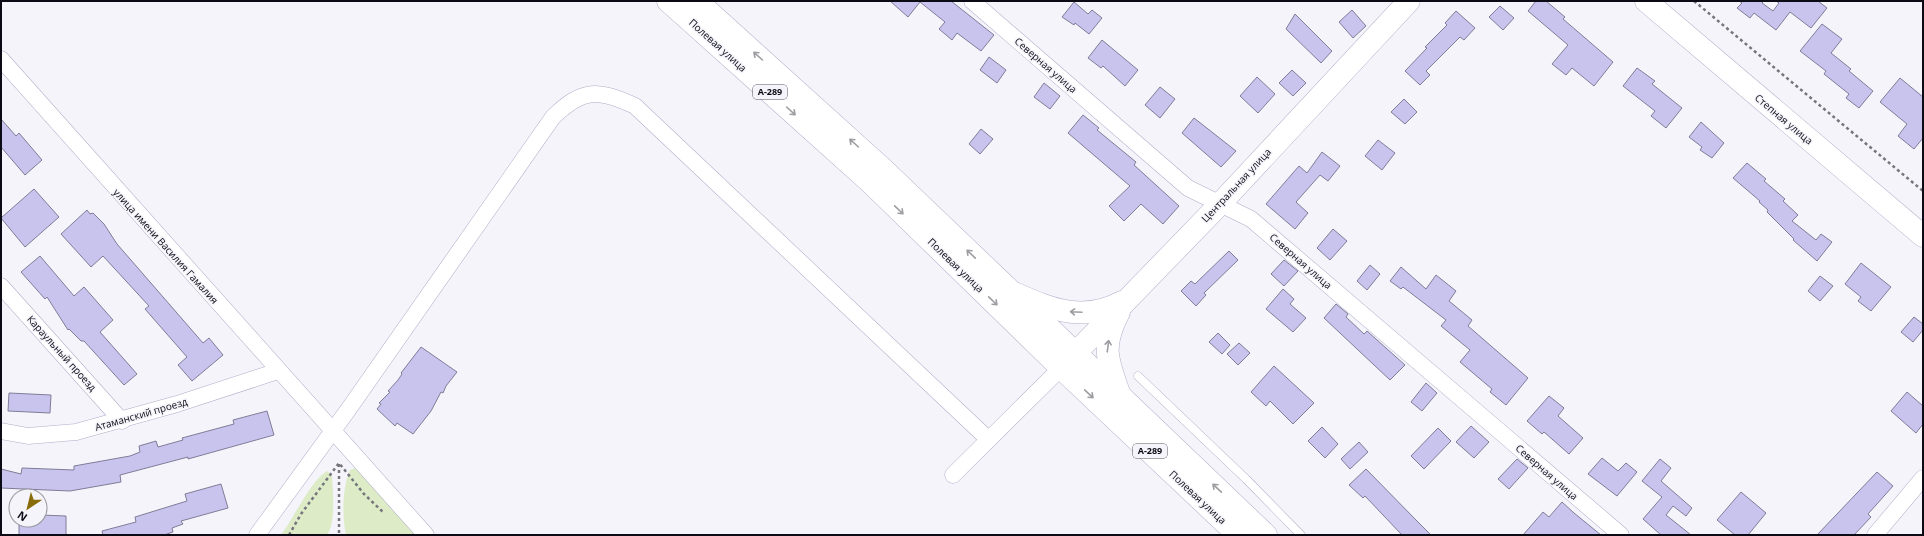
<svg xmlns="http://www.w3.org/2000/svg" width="1924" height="536" font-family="'Open Sans',sans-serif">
<rect width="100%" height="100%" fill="#f4f4fa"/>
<g fill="#ddecc6">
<path d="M355,468L362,470L420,535H346C342,516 342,489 350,470Z"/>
<path d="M327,471L332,475C333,491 336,523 327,535H281C293,519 311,480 327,471Z"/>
</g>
<g fill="#c9c4ee" stroke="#807c98">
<path d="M890,1H951L994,35L981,51L957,33L952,40L939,29L945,22L920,2L908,17Z"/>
<path d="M1536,1H1546L1565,17L1563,19L1613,62L1594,86L1572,68L1566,75L1552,64L1568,45L1528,11Z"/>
<path d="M1739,1H1764L1762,3L1773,11L1779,3L1776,1H1818L1827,8L1811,28L1790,12L1776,30L1754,13L1750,18L1737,8L1742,3Z"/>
<path d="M1074,2L1088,14L1092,10L1102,18L1089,34L1075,23L1074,25L1062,17Z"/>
<path d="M1500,6L1514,18L1503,30L1489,17Z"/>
<path d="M1352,10L1366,26L1353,38L1339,22Z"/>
<path d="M1456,11L1475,28L1464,40L1460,37L1426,71L1430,75L1420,85L1405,71L1427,48L1425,47L1447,25L1445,23Z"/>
<path d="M1295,14L1332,51L1321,63L1286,29Z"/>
<path d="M1822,24L1842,39L1831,53L1851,69L1849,71L1873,91L1859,108L1846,98L1849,94L1824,74L1826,71L1800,51Z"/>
<path d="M1102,40L1138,70L1125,86L1103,66L1101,68L1088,58Z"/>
<path d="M989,57L1006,70L997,83L980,70Z"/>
<path d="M1637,68L1655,81L1652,84L1682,108L1666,128L1651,116L1655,111L1623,86Z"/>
<path d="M1292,70L1306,83L1293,96L1279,83Z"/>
<path d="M1257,77L1275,94L1258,113L1240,96Z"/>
<path d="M1900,78L1923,97V138L1914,149L1898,136L1907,124L1880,102Z"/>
<path d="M1044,83L1060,96L1050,109L1034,97Z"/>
<path d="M1160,87L1175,99L1160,118L1145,105Z"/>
<path d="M1404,99L1417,112L1405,124L1391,112Z"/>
<path d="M1083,115L1099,128L1097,130L1136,162L1134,165L1179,206L1163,224L1141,204L1124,221L1109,206L1130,186L1068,133Z"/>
<path d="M1194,118L1236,151L1221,167L1182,133Z"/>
<path d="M1,119L16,136L19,133L42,160L25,175L1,147Z"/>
<path d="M1701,122L1724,143L1712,158L1700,150L1702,147L1689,137Z"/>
<path d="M981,129L993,139L980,154L969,144Z"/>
<path d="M1378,140L1395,153L1382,170L1365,156Z"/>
<path d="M1322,152L1340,166L1328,181L1320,175L1296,202L1308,213L1295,229L1266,204L1299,166L1307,173Z"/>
<path d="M1747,163L1766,179L1764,181L1785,199L1783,201L1798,215L1792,221L1816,240L1821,234L1832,242L1817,261L1793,240L1794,239L1767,212L1768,210L1759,202L1760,201L1733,178Z"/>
<path d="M34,189L59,217L25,247L1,218Z"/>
<path d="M87,210L90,214L93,213L104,224L117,244L203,343L209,338L223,355L192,381L178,365L187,357L145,309L149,306L103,256L91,267L61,234Z"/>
<path d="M1333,229L1347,241L1330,260L1317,248Z"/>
<path d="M1229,251L1238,260L1204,293L1206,295L1196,306L1181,291L1191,281L1195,284Z"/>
<path d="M40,256L74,296L84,287L113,320L100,332L137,374L124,385L84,341H81L69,329L68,330L47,297L45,299L21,272Z"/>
<path d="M1284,260L1298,271L1284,286L1271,274Z"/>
<path d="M1861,263L1891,287L1871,311L1858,301L1861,297L1845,284Z"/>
<path d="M1370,265L1380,274L1367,290L1357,281Z"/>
<path d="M1401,267L1426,289L1436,275L1456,291L1449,301L1472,320L1468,326L1528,378L1506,405L1490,392L1492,389L1460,362L1470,350L1441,326L1446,320L1403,287L1401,289L1390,281Z"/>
<path d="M1820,276L1833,286L1820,301L1808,291Z"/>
<path d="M1283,289L1294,299L1290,304L1306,318L1293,332L1266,309Z"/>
<path d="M1336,304L1348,314L1346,317L1364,334L1367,331L1405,365L1390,380L1324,318Z"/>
<path d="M1914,317L1923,324V330L1913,342L1901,332Z"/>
<path d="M1218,333L1230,345L1222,354L1209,342Z"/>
<path d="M1239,343L1250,353L1238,365L1227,354Z"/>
<path d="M421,347L457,372L446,386L443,393L441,392L431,411L413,434L397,423L395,426L377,409L381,404L379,403L390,392L388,391L398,380L402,374L401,373Z"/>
<path d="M1274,366L1314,403L1293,424L1270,401L1266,406L1251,392Z"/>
<path d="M1426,383L1437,393L1422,411L1411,402Z"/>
<path d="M1907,392L1923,406V424L1916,433L1891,411Z"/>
<path d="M9,393L51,395L50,413L8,411Z"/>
<path d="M1549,396L1564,408L1558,416L1583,438L1569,454L1544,432L1542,434L1527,421Z"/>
<path d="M267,411L274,435L188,459V457L120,475L121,482L70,491L1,488V469L21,474L22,468L74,470V466L130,456L140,452L139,446L156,441L158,447L183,440L182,438L234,424L233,420Z"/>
<path d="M1471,426L1489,442L1474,458L1456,442Z"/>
<path d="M1322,427L1338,444L1325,458L1308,441Z"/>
<path d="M1438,428L1451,441L1424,469L1411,456Z"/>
<path d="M1359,442L1368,452L1350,469L1341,459Z"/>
<path d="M1602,458L1618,471L1626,463L1637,472L1617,496L1588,474Z"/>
<path d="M1517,459L1528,468L1509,489L1498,479Z"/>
<path d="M1660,459L1671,468L1661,481L1692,508L1686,516L1673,506L1666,515L1691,535H1661L1643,519L1662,497L1642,481Z"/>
<path d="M1366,469L1418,522L1431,535H1402L1365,496L1363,498L1349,485Z"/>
<path d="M1877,472L1893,486L1868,514L1871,517L1854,535H1817Z"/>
<path d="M221,484L228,508L181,521L183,524L172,528L173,532L164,535H103L102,531L136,522L135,517L187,501L185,494Z"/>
<path d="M1741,492L1766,513L1748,535H1735L1717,520Z"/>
<path d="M1562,502L1574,513L1601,535H1523L1543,512L1549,517Z"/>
<path d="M40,515L66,516V535H19V520H40Z"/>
</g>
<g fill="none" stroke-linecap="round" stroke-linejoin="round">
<g stroke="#b0adca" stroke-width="9">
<path id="lane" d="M1138,376L1246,479L1301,535"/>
</g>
<g stroke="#b0adca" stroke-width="17">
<g id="street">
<path d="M972,1L1188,188L1251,219L1621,535"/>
<path d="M1,59L426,535"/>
<path d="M1,286L122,421"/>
<path d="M1,431L28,436L76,432L177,404L278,371"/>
<path d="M953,475L1061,368"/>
<path d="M257,535L348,410L553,117C583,88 598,89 635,106L988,439"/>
<path d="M1875,535L1923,478"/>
</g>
</g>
<g stroke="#b0adca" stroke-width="23">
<g id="secondary">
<path d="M1646,1L1923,236"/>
<path d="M1014,293C1051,309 1083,323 1122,302"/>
<path d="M1119,312C1100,349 1108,360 1120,396"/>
<path d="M1063,366L1219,205L1409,1"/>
</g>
</g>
<g stroke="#b0adca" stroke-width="23">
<g id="highway">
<path d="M668,1L871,183L1061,368L1238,535"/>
<path d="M697,1L883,169L1266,535"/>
</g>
</g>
<g stroke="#76757d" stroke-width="2.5" stroke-dasharray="3 3" stroke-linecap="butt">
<path d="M1694,1L1923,191"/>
<path d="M339,464V535"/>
<path d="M289,535L301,514L339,463L364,494L384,513"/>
</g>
<use href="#lane" stroke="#fff" stroke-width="8"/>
<use href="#street" stroke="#fff" stroke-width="16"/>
<use href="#secondary" stroke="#fff" stroke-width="22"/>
<use href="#highway" stroke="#fff" stroke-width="22"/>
</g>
<defs><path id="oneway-shaft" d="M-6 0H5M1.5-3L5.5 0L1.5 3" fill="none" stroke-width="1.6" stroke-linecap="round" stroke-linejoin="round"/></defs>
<g stroke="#9e9da1">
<use href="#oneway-shaft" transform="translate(758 56) rotate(-138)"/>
<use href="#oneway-shaft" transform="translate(791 111) rotate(42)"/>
<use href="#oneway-shaft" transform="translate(854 143) rotate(-138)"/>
<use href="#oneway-shaft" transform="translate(899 210) rotate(44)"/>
<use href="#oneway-shaft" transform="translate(971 254) rotate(-136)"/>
<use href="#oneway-shaft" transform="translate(993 301) rotate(44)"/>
<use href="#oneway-shaft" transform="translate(1076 312) rotate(-177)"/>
<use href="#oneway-shaft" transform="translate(1108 346) rotate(-83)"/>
<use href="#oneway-shaft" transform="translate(1089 394) rotate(43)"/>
<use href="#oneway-shaft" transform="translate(1217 488) rotate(-137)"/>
</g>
<g text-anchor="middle" stroke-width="3" stroke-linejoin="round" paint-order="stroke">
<g fill="#f4f4fa" stroke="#52515a" stroke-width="1">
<rect x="753" y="85" width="34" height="14" rx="3"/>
<rect x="1133" y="444" width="34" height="14" rx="3"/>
</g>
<g font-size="9" font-weight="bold" fill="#0c0b15">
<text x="770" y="95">А-289</text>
<text x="1150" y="454">А-289</text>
</g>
<g font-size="10" fill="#0c0b15" stroke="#f4f4fa">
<text transform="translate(718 45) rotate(42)" y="4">Полевая улица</text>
<text transform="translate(1046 65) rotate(41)" y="4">Северная улица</text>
<text transform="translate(1784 119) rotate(40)" y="4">Степная улица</text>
<text transform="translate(1236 185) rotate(-47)" y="4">Центральная улица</text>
<text transform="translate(166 246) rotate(48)" y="4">улица имени Василия Гамалия</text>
<text transform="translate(1301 261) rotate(41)" y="4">Северная улица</text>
<text transform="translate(956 265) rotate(44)" y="4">Полевая улица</text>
<text transform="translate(62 353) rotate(48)" y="4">Караульный проезд</text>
<text transform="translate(141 414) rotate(-16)" y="4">Атаманский проезд</text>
<text transform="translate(1547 472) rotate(41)" y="4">Северная улица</text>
<text transform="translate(1198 497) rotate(43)" y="4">Полевая улица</text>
</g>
</g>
<rect width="1924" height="536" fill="none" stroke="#0c0b15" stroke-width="4"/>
<g transform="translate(28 508) rotate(215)"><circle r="19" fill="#f4f4fa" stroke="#97979e"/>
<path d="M0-3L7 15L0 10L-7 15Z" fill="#886c0a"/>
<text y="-6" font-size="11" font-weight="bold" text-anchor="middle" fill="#0c0b15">N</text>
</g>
</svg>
